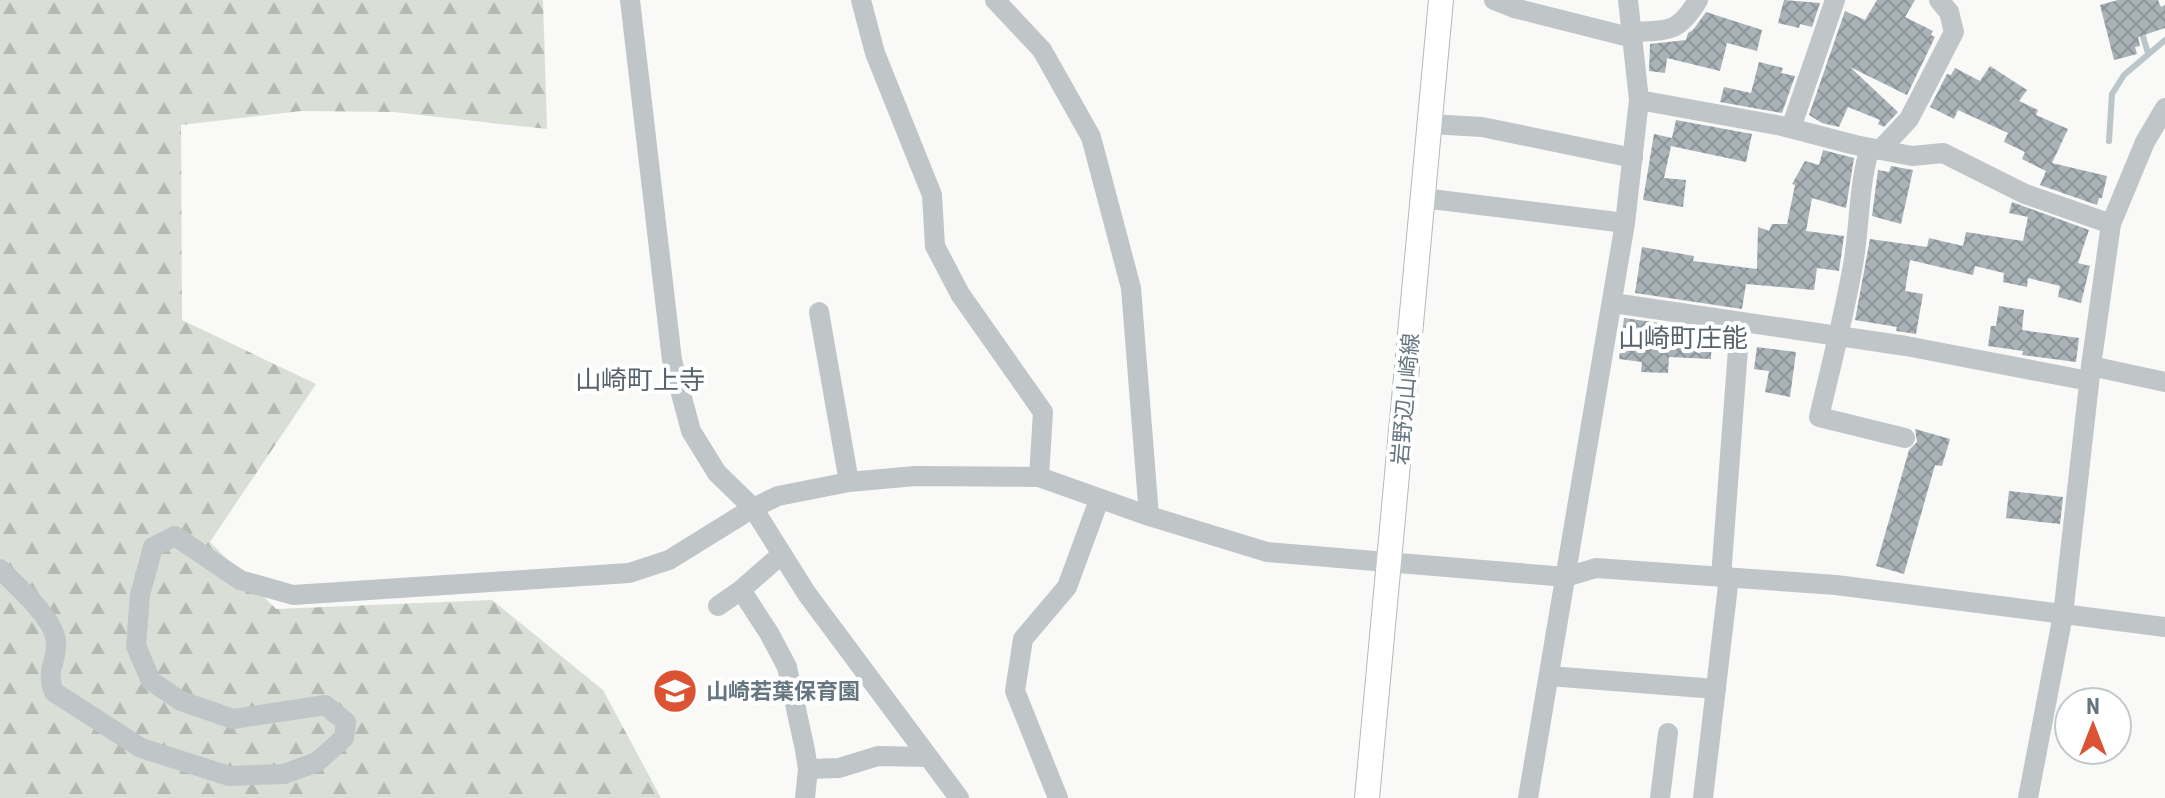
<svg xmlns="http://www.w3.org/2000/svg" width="2165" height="798" font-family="'Roboto Condensed','Noto Sans JP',sans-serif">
<defs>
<pattern id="forest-firs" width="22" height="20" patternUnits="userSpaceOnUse" patternTransform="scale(2)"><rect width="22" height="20" fill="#d9ded6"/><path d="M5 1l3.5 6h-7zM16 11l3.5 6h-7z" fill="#b4b9b3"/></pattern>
<pattern id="building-cross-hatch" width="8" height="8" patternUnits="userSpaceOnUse" patternTransform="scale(2)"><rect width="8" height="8" fill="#a9b2b7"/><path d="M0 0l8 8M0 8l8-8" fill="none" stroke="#8d959a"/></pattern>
</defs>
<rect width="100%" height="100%" fill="#f9f9f7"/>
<path fill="url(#forest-firs)" d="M0,0H543L547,129L394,112L301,111L181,125L182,320L316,384L210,542L276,609L492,600L603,690L661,798H0Z"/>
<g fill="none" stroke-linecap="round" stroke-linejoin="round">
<g stroke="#bac6ca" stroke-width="6">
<path d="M2141,30L2148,53"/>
<path d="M2109,141L2112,94L2124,75L2165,40"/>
</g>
</g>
<g fill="url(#building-cross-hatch)">
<path d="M1784,0L1820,3L1812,27L1800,24L1799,28L1778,23Z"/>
<path d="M1877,0H1915L1905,17L1933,31L1931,35L1935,37L1907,95L1850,67L1898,112L1884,127L1878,124L1880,120L1848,107L1839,127L1822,123L1809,115L1845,11L1865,20Z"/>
<path d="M2118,0H2158L2161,7L2165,5V28L2138,37L2140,46L2135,47L2137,54L2114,60L2100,5Z"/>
<path d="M1706,12L1762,30L1757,51L1727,43L1720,71L1667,58L1665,73L1649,71L1650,44L1686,40L1688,33L1693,30Z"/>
<path d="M1759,62L1783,68L1781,73L1795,76L1782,113L1720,102L1724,87L1751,93Z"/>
<path d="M1990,66L2027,90L2019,101L2038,110L2036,115L2068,129L2052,163L2107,176L2102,198H2099L2097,205L2040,185L2046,171L2022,159L2025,152L2004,142L2008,133L1958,110L1954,119L1930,107L1947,74L1951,75L1955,68L1980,81Z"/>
<path d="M1676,120L1752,134L1746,162L1671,146L1664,178L1686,180L1683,207L1643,200L1654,134L1672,138Z"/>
<path d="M1823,150L1854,158L1846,208L1812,198L1806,231L1844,236L1839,271L1817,268L1814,290L1746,284L1742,309L1635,293L1642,247L1694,256L1693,261L1757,269L1758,227L1769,231L1772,224H1787L1795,185L1792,184L1805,161L1819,165Z"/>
<path d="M1891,166L1913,170L1901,224L1872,216L1878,170L1889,172Z"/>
<path d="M2012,202L2089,230L2078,263L2090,266L2081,303L2058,297L2060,286L2028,278L2027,287L2003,282L2004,273L1975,266L1973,275L1910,260L1905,291L1923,294L1916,334L1896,331L1897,327L1855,320L1870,239L1927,247L1929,238L1963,246L1966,232L2023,241L2028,217L2009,213Z"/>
<path d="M1999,306L2024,310L2022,330L2079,338L2076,362L2022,355L2023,351L1988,346L1991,326H1996Z"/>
<path d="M1624,318L1660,323L1659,340L1691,341L1692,328L1712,331L1711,359L1669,357L1668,373L1641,372L1642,362L1619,359Z"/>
<path d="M1757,347L1796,352L1790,397L1765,392L1769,371L1754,369Z"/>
<path d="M1915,429L1950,439L1942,466L1935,465L1904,574L1876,566L1909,450L1917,442Z"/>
<path d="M2009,491L2063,497L2060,524L2006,518Z"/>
</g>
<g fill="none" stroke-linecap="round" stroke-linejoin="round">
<g stroke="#b4b9bd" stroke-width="26">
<path id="major" d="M1367,798L1441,0"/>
</g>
<g stroke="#c0c5c8" stroke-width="20">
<path d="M630,0L672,360L691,431L717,473L753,508L807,594L959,798"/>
<path d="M861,0L875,53L932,195L935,246L960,294L1043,412L1039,477"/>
<path d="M995,0L1042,50L1091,137L1131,288L1149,516"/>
<path d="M1494,0L1514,8L1633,38"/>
<path d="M1632,32C1668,30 1678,34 1698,0"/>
<path d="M1639,100L1782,126L1855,145L1912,156L1943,153L2025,194L2111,224"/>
<path d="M1430,124L1482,127L1633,158"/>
<path d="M1791,128L1835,0"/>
<path d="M1870,148C1858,186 1860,226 1853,265C1844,316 1831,366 1819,417L1905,438"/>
<path d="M1880,150L1909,119L1954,32L1949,12L1939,0"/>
<path d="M1423,198L1625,223"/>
<path d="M1613,303L1906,346L2089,381"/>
<path d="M819,312L849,482"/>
<path d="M2091,366L2165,382"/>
<path d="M0,569C16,585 56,620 56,643C57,665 45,668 54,692L141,748L229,776L284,774L317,762L344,738L346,722L325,705L233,719L181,701L151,681L136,646L140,595L153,547L175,536L240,580L293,595L629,573L669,560L753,508L778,496L849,482L915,476L1039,477L1149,516L1267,552L1566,577L1596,568L1836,585L2165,627"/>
<path d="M1721,577L1740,322"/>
<path d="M741,590L769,633L787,667L805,750L808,769L805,798"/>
<path d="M718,606L741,590L782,554"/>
<path d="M1549,676L1716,689"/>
<path d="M808,769L839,768L878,756L928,757"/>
<path d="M1058,798L1015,691L1023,639L1067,587L1099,500"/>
<path d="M1528,798L1625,223L1639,100L1628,0"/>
<path d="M1660,798L1668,733"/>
<path d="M1703,798L1729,577"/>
<path d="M2028,798L2063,615L2091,366L2111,224L2145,142L2165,108"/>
</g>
<use href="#major" stroke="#fff" stroke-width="24"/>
</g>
<defs>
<g id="school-disc" transform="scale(2.3)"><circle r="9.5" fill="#dc5333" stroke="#fff"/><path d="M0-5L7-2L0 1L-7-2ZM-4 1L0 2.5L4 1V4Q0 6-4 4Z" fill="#fff"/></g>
</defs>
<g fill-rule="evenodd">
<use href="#school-disc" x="675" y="691"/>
</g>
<g text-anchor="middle" stroke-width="8" stroke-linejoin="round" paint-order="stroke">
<g font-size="22" fill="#657680" stroke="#fff">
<text transform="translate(1405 399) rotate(-85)" y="8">岩野辺山崎線</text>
</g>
<g font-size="22" font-weight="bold" fill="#657680" stroke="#fff" text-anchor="start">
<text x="706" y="699">山崎若葉保育園</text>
</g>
<g font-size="26" fill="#57636c" stroke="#fff">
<text x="1683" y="347">山崎町庄能</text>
<text x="640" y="389">山崎町上寺</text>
</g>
</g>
<g transform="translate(2093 726)"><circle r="38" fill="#ffffff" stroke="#c1c8cc" stroke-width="2"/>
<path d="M0-6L14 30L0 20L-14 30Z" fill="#dc5333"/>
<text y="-12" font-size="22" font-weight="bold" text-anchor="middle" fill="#657680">N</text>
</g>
</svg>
